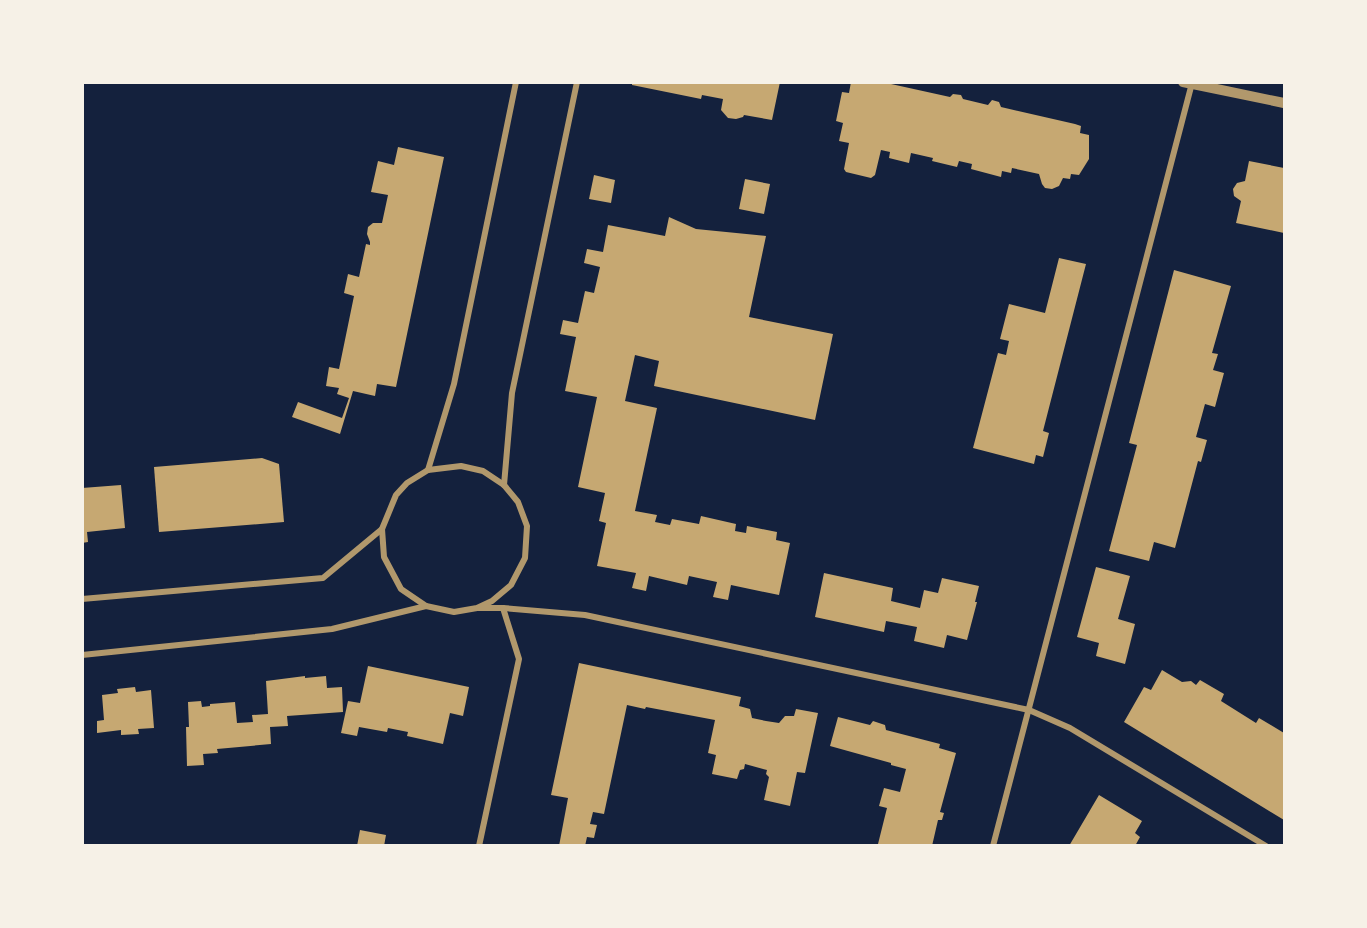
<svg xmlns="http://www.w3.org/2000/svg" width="1367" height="928" font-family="Poppins,sans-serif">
<rect width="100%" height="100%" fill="#14213d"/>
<g fill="#c6a872">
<path d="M632,82H780L772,120L744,115L743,117L736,119L728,118L721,110L723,99L702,95L701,99L632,85Z"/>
<path d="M851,82H882L950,97L953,94L961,95L963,99L988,105L992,100L999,102L1001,107L1075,124L1081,126L1080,133L1089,135V159L1079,175L1071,174L1070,179L1063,178L1059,186L1052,189L1045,188L1042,184L1039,174L1012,168L1011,173L1002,171L1001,177L971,169L972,164L959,161L957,167L932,161L933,158L911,153L909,163L889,158L890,152L881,150L875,175L871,178L846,172L844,169L849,143L839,141L843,123L836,121L842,92L849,93Z"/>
<path d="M398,147L444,157L396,387L377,384L375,396L353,391L340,434L292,417L298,402L342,418L349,398L337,394L339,388L326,386L329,367L339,369L354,296L344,293L348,274L359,277L366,244L370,245V242L367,234L368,227L373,223H382L388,195L371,192L378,161L394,165Z"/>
<path d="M1249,161L1284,168V233L1236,223L1241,201L1234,196L1233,189L1237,183L1245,181Z"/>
<path d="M594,175L615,180L611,203L589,199Z"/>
<path d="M745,179L770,184L764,214L739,209Z"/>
<path d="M669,217L696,229L766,236L749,317L833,334L815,420L654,386L659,361L635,355L625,401L657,408L635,511L657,515L655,522L670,525L672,519L699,524L701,516L736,524L735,531L746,533L747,526L777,532L776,540L790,543L779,595L731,585L728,600L713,597L717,582L689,576L687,585L649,576L646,591L632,588L636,573L597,566L606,523L599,521L605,493L578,487L597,397L565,391L576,337L560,334L563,320L578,323L585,291L594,293L600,267L584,263L587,249L603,252L608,225L665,236Z"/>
<path d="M1059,258L1086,264L1043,431L1049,433L1043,457L1036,455L1034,464L973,448L998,353L1006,355L1009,341L1000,339L1009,304L1045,313Z"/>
<path d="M1174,270L1231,286L1212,353L1218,354L1213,370L1224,373L1215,407L1205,404L1196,437L1207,440L1201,462L1198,461L1175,548L1154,542L1149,561L1109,551L1137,445L1129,443Z"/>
<path d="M262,458L279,464L284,522L159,532L154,467Z"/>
<path d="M121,485L125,528L87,532L88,542L82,543V488Z"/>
<path d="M1096,567L1130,576L1118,619L1135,624L1125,664L1096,656L1099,643L1077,637Z"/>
<path d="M824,573L893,588L891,601L920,608L924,590L938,593L942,578L979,586L975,602H977L967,640L947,635L944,648L914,641L917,627L886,621L884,632L815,617Z"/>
<path d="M579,663L741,697L739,706L750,709L752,718L766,721L779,723L785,716H794L796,709L818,713L805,773L797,772L790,806L764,800L769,777L766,774L767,770L745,764L744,769L740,770L737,779L712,774L716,755L708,753L715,720L646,707L645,709L627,705L604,814L593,812L590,824L597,825L594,838L587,837L585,846H559L568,798L551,795Z"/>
<path d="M368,666L469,687L463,716L450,713L443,744L407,736L408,732L388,728L387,732L359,727L357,736L341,733L348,701L360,703Z"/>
<path d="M1162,670L1182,682L1191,681L1196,685L1200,680L1224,694L1221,701L1256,723L1259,718L1284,733V820L1124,722L1144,687L1151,690Z"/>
<path d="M305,676V678L326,676L327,688L342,687L343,712L287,716L288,726L270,727L271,744L217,749L218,753L203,754L204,765L187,766L186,727H189L188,702L201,701L202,707L210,706V704L235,702L237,723L253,722L252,715L268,714L266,681Z"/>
<path d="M135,687L136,692L151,690L154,728L138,729L139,734L121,735V730L97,733V721L104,720L102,695L118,693L117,689Z"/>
<path d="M838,717L870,725L873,721L885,725L886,730L940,744L939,748L956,753L940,812L944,813L942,820H938L932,846L878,844L887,808L879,806L884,788L900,792L906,769L891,765V763L830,746Z"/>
<path d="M1099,795L1142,821L1135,833L1140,837L1135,846H1069Z"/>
<path d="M360,830L386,835L384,846H357Z"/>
</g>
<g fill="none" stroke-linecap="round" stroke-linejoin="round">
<g stroke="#b1986c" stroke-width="6">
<path d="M428,470L454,384L516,82"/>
<path d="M504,485L512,393L577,82"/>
<path d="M82,599L323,578L382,529"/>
<path d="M477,608L492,601L511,585L525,558L527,526L518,502L504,485L483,471L461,466L428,470L407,483L396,495L382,529L384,557L401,589L426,606L454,612L477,608H503L585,615L1029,710L1070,728L1266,846"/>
<path d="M82,655L332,629L426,606"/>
<path d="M479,846L519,659L503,608"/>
<path d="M993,846L1192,83"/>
</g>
<path stroke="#b1986c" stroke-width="10" d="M1183,82L1284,103"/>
</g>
<rect width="1367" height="928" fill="none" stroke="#f6f1e7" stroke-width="168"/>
</svg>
